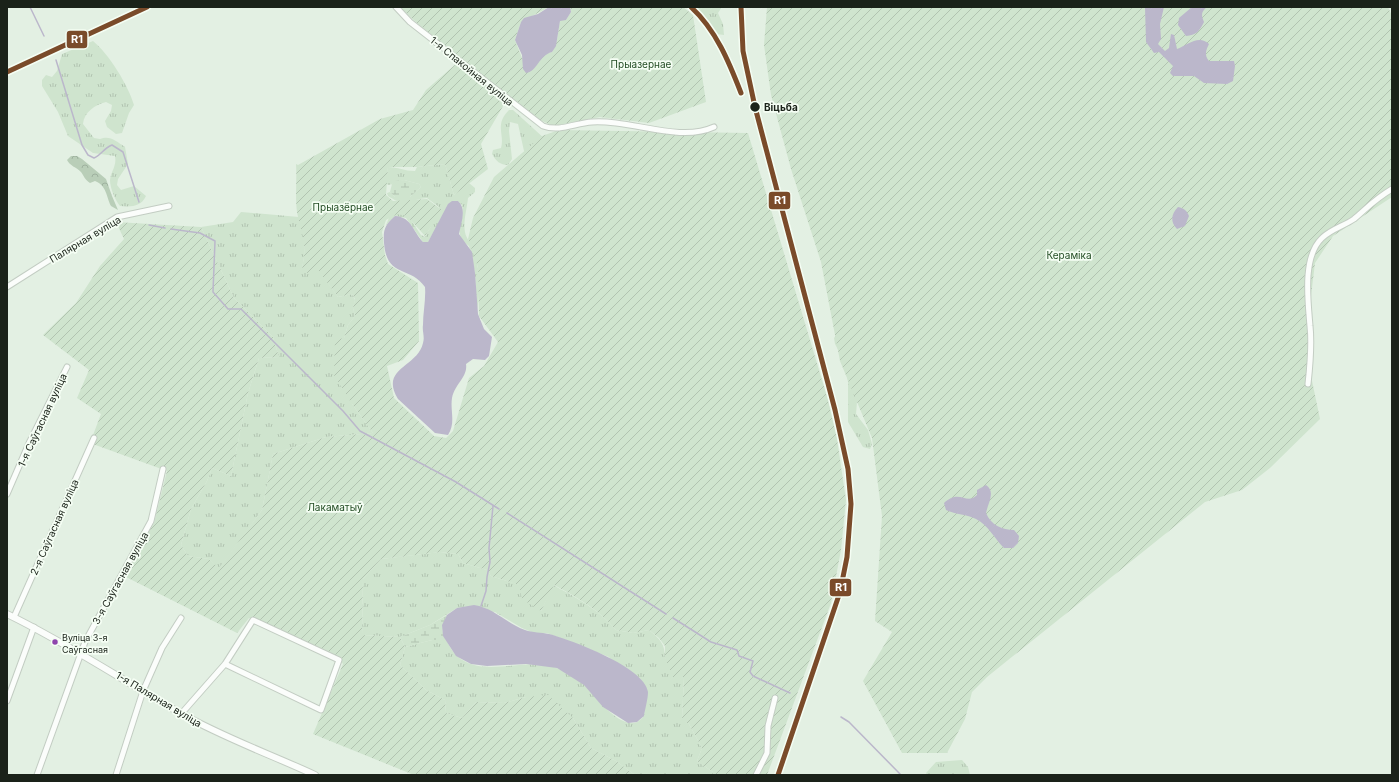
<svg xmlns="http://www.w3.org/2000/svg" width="1399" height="782" font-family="Inter,sans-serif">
<defs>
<pattern id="grass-tufts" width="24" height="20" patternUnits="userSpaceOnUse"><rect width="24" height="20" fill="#cfe4ce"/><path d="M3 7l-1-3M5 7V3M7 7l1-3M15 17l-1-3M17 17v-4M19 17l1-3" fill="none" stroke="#b1c3b0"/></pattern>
<pattern id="forest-crowns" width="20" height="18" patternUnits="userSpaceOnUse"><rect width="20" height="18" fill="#b9ceb8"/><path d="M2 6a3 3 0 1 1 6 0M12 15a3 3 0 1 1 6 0" fill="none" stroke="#9eb19e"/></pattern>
<pattern id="wetland-marsh" width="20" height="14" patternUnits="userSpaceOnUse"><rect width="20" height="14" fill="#cfe4ce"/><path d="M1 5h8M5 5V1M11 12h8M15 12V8" fill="none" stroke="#b1c3b0"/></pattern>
<pattern id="garden-furrows" width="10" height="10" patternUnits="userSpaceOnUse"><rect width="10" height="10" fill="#cfe4ce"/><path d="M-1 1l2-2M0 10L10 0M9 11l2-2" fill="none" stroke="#b1c3b0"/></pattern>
</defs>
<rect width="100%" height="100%" fill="#e3f0e3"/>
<g fill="url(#grass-tufts)">
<path d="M697,7H722L718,13L723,24L724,35L717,34Z"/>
<path d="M93,41C109,54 128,85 134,105L129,113L122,133L116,134L107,127L105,121L111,111L112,105L106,102C95,105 84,112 83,124L94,138L100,139C110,135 116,141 125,147L128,164L118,179L117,185L121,190L134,186L146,196C141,207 131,207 120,206C115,200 110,188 110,180C111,171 117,166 115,156L93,153L68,136L58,112L42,86V80L46,75L52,77L57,71L62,54Z"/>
<path d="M509,110H513L545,139L528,156L524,151L518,124L510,122L509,131L512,159L508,165C500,165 496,161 492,154L493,150L501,148C505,134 494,125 509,110Z"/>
<path d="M445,164L454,195L469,183L475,188V192L468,198C467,208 463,222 465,232C466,239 471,242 473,248C480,269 481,288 477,310L475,273L469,246C451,233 465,224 462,205L458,201L438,225L428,242H423L406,218L395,216L386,225L391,213L407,214L421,235L425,237L439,212V207L427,198C409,200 404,207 388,196L387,193L390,192L395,197H410L421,187L419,184L404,180L389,185L386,184L388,167C398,167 404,171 415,171L417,167Z"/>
<path d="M241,212L299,217C304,235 307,249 302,267L318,269L338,297L352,294L355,300L353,308L355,316L348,325L344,338L352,404L373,433L326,437L273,454L262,510L219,569L209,559L188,556L181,545L191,509L207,481L212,468L231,476L248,393L259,358L279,357L273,337L234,298L201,227L233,222Z"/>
<path d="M839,332L860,397L857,402L856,414L868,430L872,444L870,449L863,447L848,422V382L844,361L835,344L834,338Z"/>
<path d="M440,552L458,554L463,563L487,570L491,576L520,585L541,611L553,585C577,598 598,609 616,630L633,633L649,630C660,639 665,644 665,658L684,677L682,719L689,724L702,748L697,761L713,772V775H635L616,761L591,748L573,718L526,697L504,703L476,702L462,718L446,713L445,700L426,690L400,665L405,647L432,640H446C449,645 452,651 456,655C483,681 528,654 559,669C568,673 578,678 585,685C595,696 619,729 637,722C639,721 642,718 644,716L645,705L609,657L547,633H534L522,628L495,612L457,608L430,625L400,637L362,635L363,579L381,559Z"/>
<path d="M962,760L968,767L970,775H927L926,773L936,762Z"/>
</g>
<path fill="url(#forest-crowns)" d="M71,156H77L82,159L106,179L112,196L118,210L111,206C106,196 107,186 95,181L90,183C85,180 84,176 81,172C76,167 70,166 67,160Z"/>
<g fill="url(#wetland-marsh)">
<path d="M404,180L419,184L421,187L410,197H395L390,192L392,184L395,181Z"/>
<path d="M447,615C443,624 440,632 446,640H432L405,647L400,637L430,625Z"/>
</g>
<g fill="url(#garden-furrows)">
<path d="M400,7H549L521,22L515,40L522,58L552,52L557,40L560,20H566L571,12L570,7H683L693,15L706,102L649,123L600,117L553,126L536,118L418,24Z"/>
<path d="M767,7H1388L1392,16V197L1333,236L1315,263L1311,296V376L1320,419L1270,468L1242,490L1205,502L987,677L972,692L965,719L947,753H902L863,681L892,632L875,621L882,516L872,438L840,361L821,262L791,169L771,95L764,45Z"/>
<path d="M457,63L506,101L481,144L488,169L454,195L445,164L417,167H388L386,195L393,201L427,199L442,210L425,236L407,216L397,214L386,220L382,232L385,255L388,264L418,283L419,341L403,360L387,366L394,398L434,436L446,438L453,431L469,378L484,366L498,342L479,316L478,267L468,239L473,218L494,177L542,136L559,130L748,133L828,400L837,439L846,500L841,550L831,603L767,775H713V772L697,761L702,748L689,724L682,720L684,677H673L665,658V646L659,638L649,630L633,633L616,630C598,609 578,598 554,585L541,611L522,599L519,585L491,576L487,570L463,563L458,554L441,552L381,559L363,579L362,635L400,637L405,647L400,665L426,690L445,700L446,713L462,718L476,702L504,703L526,697L548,695L573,718L591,748L616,761L635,775H414L313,734L343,664L338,657L249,618L237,633L124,576L154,523L167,471L90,443L101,414L77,398L89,370L43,335L76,303L100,266L124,239L116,222L201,227L234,298L273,337L279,357L259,358L248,393L231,476L212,468L207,481L191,509L181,545L188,556L209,559L219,568L262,510L273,454L326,437L373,433L352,404L334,375L335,340L344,338L348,325L355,316L353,308L355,299L352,294L338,297L318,270L307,273L302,267C308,244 301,233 297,212C295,197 297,180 296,164L298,165L380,119L413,110L426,90Z"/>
</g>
<g fill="#bbb7cb">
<path d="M549,7H570L571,12L566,20L560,21L556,46L552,52C538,56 538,71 526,73L523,69L522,55L515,40L521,22L524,18L538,14Z"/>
<path d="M1145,7H1164L1160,24L1161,39L1158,44L1165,51L1169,48L1171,34L1174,35L1177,49C1187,45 1199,34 1209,44C1206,50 1204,55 1209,61H1234L1235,66L1233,81L1227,84L1204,83L1194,76H1173L1170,73L1173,66L1159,52L1154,53L1146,42Z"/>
<path d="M1192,7H1207C1201,12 1201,15 1204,22C1199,32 1196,35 1186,36L1178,25L1179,18Z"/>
<path d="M452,201H458C467,209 461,223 459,234L472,252L475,273L478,314L484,329L492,337L489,356L485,360L473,359L466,364C468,377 455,383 452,398C450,411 456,423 448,435L435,433L398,399C379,368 418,367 423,343C425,337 422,331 423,325C423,312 426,300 425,287C410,265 387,279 384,243C383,229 385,225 395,216C412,217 413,232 423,242H428L448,204Z"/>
<path d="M1178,207C1184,208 1187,211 1189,216L1185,226L1177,229C1170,222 1171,214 1178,207Z"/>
<path d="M986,485C996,492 988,503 986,513C991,525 1002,530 1014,530L1019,536L1018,543L1013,548H1004C994,538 989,526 976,519C967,514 956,515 946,510L944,503C960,488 966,506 977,495V490Z"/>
<path d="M474,605C494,608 506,623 525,630C533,633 541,632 549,634C571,640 645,667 648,692C648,699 645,709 644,716L637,722L628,723L603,707L584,685L557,668L526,664L487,666L471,664L456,656L443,636L442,625L447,615L457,608Z"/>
</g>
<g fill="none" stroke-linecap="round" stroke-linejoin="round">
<g stroke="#bbb7cb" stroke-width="1.5">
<path d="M30,7L44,36"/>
<path d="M56,60L82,145L88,155L94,158C101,155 104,148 112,145L123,152L139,202"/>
<path d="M149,225L165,228"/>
<path d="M171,229L200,233L215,241L213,292L228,309H241L343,411L360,431L456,482L499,509"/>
<path d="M507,513L666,614"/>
<path d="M481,606L486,591L487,577L490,562L489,548L493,506"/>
<path d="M673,618L711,642L737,650L739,656L753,661L750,672L753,676L790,693"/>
<path d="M841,717L849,722L901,775"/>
</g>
<g stroke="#c3cdc3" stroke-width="7">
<g id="minor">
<path d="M396,7L410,22L543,126C560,132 575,123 592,122C630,119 679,143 714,127"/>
<path d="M7,287L117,217L169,206"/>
<path d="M1308,384C1310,366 1312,344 1310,326C1308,301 1302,257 1322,238C1331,229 1344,226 1354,219C1368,207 1375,199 1392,189"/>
<path d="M7,494L30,441L67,367"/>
<path d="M14,617L94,438"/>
<path d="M7,701L34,627"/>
<path d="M181,714L225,664L253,620L339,660L321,710L225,664"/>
<path d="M37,775L85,642L151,521L163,469"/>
<path d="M116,775L143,691L162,648L181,618"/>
<path d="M756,775L767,753L768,726L775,698"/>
</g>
</g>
<g stroke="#c3cdc3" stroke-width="8">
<path id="tertiary" d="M7,614C67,643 122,680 180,713C224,738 270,754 315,775"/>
</g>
<use href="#minor" stroke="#fbfdfb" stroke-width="5"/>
<use href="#tertiary" stroke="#fbfdfb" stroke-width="6"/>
<g stroke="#f5fef4" stroke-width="8">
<g id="rail-1">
<path d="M691,7C716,30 729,62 741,93"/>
<path d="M741,7L743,51L755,107L835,410L848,469L851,504L847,557L840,592L778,775"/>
<path d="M7,72L147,7"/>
</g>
</g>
<use href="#rail-1" stroke="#7a4b2a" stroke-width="5"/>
</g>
<circle fill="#1a2219" stroke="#f5fef4" stroke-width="1.5" cx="755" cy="107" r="5.5"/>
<circle fill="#8e44ad" stroke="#f5fef4" stroke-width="1.5" cx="55" cy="642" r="3.5"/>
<g text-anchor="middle" stroke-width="3.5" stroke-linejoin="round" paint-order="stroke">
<g font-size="9" fill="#1a2219" stroke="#f5fef4" text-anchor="start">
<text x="62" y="641">Вуліца 3-я<tspan x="62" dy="12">Саўгасная</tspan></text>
</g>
<g font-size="10" fill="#224c23" stroke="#f5fef4">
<text x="641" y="68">Прыазернае</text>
<text x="343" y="211">Прыазёрнае</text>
<text x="1069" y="259">Кераміка</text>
<text x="335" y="511">Лакаматыў</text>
</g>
<g font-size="10" fill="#1a2219" stroke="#f5fef4">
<text transform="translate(472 71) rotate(39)" y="4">1-я Спакойная вуліца</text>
<text transform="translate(85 239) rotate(-31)" y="4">Палярная вуліца</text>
<text transform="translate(42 420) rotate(-65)" y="4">1-я Саўгасная вуліца</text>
<text transform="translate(54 527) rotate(-66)" y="4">2-я Саўгасная вуліца</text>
<text transform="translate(120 578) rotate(-61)" y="4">3-я Саўгасная вуліца</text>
<text transform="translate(159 699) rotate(31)" y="4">1-я Палярная вуліца</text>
</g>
<g font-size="10" font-weight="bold" fill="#1a2219" stroke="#f5fef4" text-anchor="start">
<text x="764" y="111">Віцьба</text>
</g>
</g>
<g stroke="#f5fef4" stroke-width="1.5">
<rect x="66" y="30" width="22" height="19" rx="4" fill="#7a4b2a"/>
<rect x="768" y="191" width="23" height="19" rx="4" fill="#7a4b2a"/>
<rect x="829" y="578" width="23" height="19" rx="4" fill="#7a4b2a"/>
</g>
<g font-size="11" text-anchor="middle" font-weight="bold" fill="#fff">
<text x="77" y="43">R1</text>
<text x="780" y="204">R1</text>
<text x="841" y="591">R1</text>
</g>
<rect width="1399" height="782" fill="none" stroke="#1a2219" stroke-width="16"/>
</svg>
